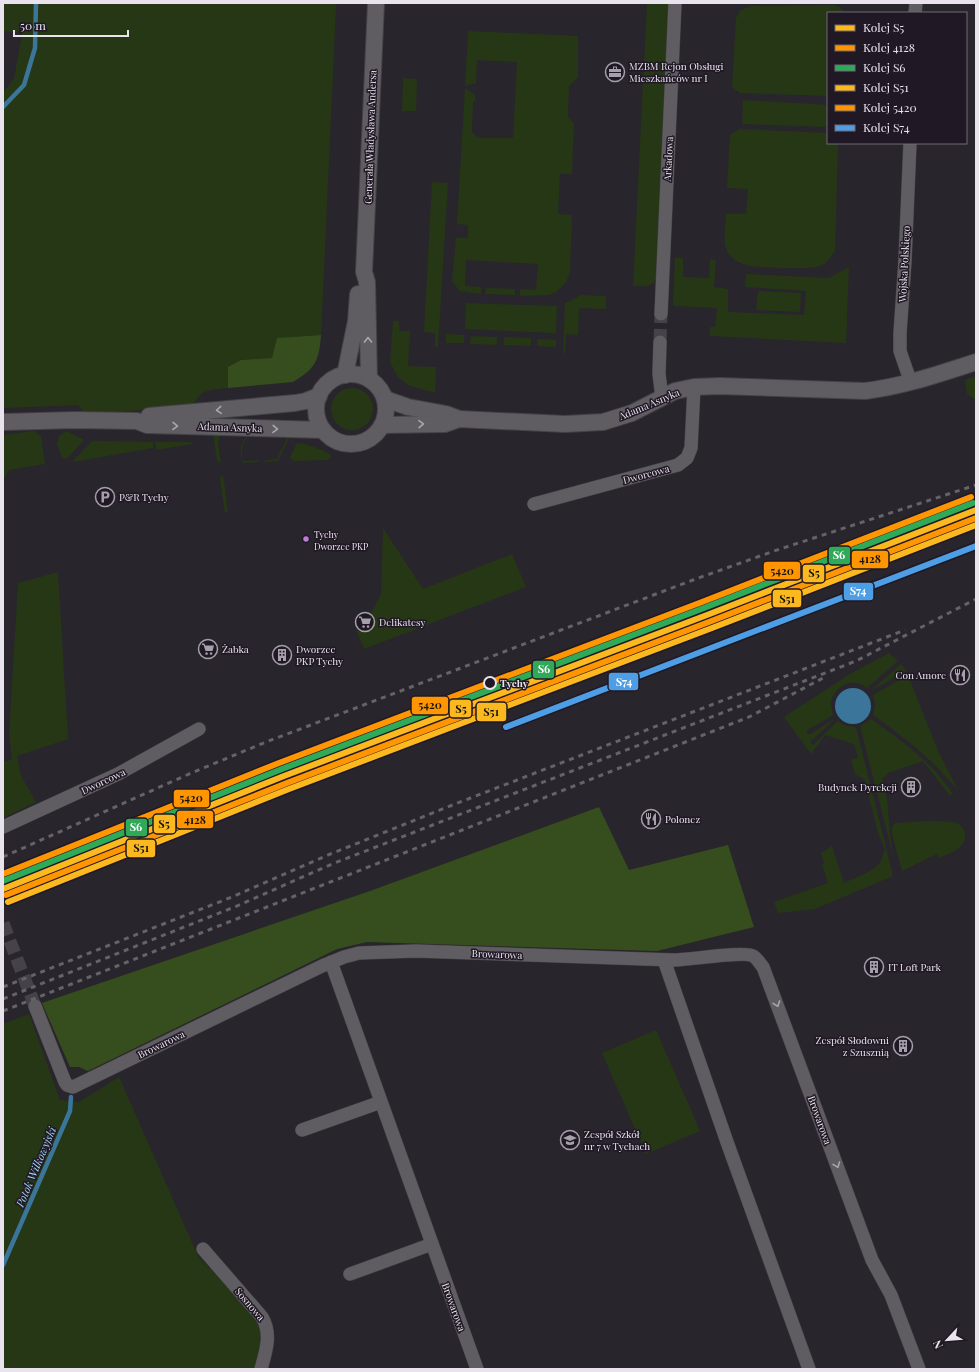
<svg xmlns="http://www.w3.org/2000/svg" width="979" height="1372" font-family="'Playfair Display',serif">
<rect width="100%" height="100%" fill="#29252c"/>
<g fill="#263716">
<path d="M3,3H337L336,7L321,335L277,338L272,358L241,360L228,367V388C211,390 200,388 193,407L114,412L83,411L78,405L3,408V92L14,79L22,33L3,31Z"/>
<path d="M647,3H670L656,280C650,288 642,286 633,286Z"/>
<path d="M835,5L842,9L843,13H828V96L740,93L732,87L736,18L741,10L751,6Z"/>
<path d="M468,31L578,36V77L569,86L568,116L574,124L572,174H560L558,214L572,215L570,272L566,282L556,292L549,295L520,296V289L536,290L538,264L466,260L465,286L481,287V294L460,291L452,281L456,238H468V225L457,224L465,88L475,95V101L473,102L472,132L478,138H513L517,62L477,60L476,83L465,86Z"/>
<path d="M403,78L417,79L416,111H402Z"/>
<path d="M743,100L828,105V127L742,124Z"/>
<path d="M739,129L828,133V143H838L835,251C831,257 827,263 820,266C812,270 756,268 746,265C739,263 731,258 727,251C722,241 726,225 726,214H746L748,189L727,188L730,135Z"/>
<path d="M432,182L448,183L438,347H435V333L424,332Z"/>
<path d="M675,258H683V277L709,278L710,259L716,260L714,287L728,289V312L804,315L806,291L745,287L746,274L829,278L849,267L846,343L710,336V327H715L717,308L673,306Z"/>
<path d="M486,288L515,289V295L485,294Z"/>
<path d="M758,291L801,293L800,312L756,310Z"/>
<path d="M580,295L606,296V309L579,308L578,335L566,334L565,353H563L565,303L573,300Z"/>
<path d="M466,303L557,306L556,333L465,329Z"/>
<path d="M393,321H399V331H410L408,366L436,367L435,392L424,390L408,385L398,377L390,362Z"/>
<path d="M446,334L464,335V343H446Z"/>
<path d="M471,336L497,337V345L470,344Z"/>
<path d="M504,337L531,338V346L504,345Z"/>
<path d="M538,339L556,340V347L537,346Z"/>
<path d="M976,376V400L967,394L965,380Z"/>
<circle cx="352" cy="409" r="21"/>
<path d="M34,431L41,436L45,464L9,470L5,477L3,478V435Z"/>
<path d="M66,431L84,440L67,459L62,457L57,445L59,436Z"/>
<path d="M213,433H217L220,435L218,443L221,464L217,461Z"/>
<path d="M291,434L278,461L264,462L265,460L277,459L288,436H250L247,437C242,444 241,453 243,461L258,460V462L243,463C239,454 240,440 249,435Z"/>
<path d="M92,441L153,442V448L72,462Z"/>
<path d="M155,442H192V444L157,450Z"/>
<path d="M297,443C304,443 328,451 331,456L330,459L326,460L293,461L290,457Z"/>
<path d="M223,474L228,512L225,513L220,479Z"/>
<path d="M383,528L423,589L512,554L526,587L364,649L356,631L375,623L371,613L381,594Z"/>
<path d="M58,572L68,739L17,756L21,776L36,802L3,818V762L12,759L9,735L18,583Z"/>
<path d="M889,653L898,661L867,688C864,686 860,683 856,683C845,681 833,691 831,702C831,706 832,711 833,715L806,731L809,735L836,718L810,742L813,745L838,721L846,726L856,727L893,876L815,909L778,913L774,902L828,883L822,864L824,863L821,853L832,846L844,883C853,879 873,871 879,864C882,860 883,854 885,849L878,833L865,780L855,774L851,760L858,757L854,744L825,735L811,754L784,717L850,674Z"/>
<path d="M901,664L906,671L871,691Z"/>
<path d="M908,675L938,751L959,792C935,761 905,738 873,715L875,705L873,695Z"/>
<path d="M871,719C902,741 932,762 953,794L950,796L923,761L888,773L882,779L887,798L890,834L894,859L860,726Z"/>
<path d="M931,821C943,822 964,818 965,835C965,839 965,843 961,846C955,852 946,855 939,858L937,854L902,871L892,834V827L895,823Z"/>
<path d="M29,1014L60,1100L79,1102L119,1077L198,1256L239,1298L255,1318L260,1331L261,1349L256,1369H3V1024Z"/>
<path d="M656,1030L700,1131L646,1154L602,1053Z"/>
</g>
<g fill="#364e1e">
<path d="M321,335C319,361 316,368 293,382L228,388V367L241,360L272,358L277,338Z"/>
<path d="M599,807L629,870L728,845L754,927L657,951L367,942L337,949L88,1071L79,1067H70L42,1003L370,891Z"/>
</g>
<circle fill="#3b7599" cx="853" cy="706" r="18"/>
<g fill="none" stroke-linecap="round" stroke-linejoin="round">
<g stroke="#3b7599" stroke-width="4.5">
<path d="M3,107L24,85L35,48L36,3"/>
<path d="M3,1265L70,1111L71,1097"/>
</g>
<g stroke="#464249" stroke-width="13" stroke-dasharray="13 6" stroke-linecap="butt">
<path d="M660,342L661,314"/>
<path d="M3,923L35,1006"/>
</g>
<g stroke="#454147" stroke-width="14">
<g id="minor">
<path d="M915,13L916,3"/>
<path d="M910,143L905,261L900,333V351L911,383"/>
<path d="M661,314L675,3"/>
<path d="M660,342L659,374L662,398"/>
<path d="M534,504L678,465L687,458L691,448L694,387"/>
<path d="M3,827L118,774L199,729"/>
<path d="M664,960L727,1142L809,1369"/>
<path d="M331,962L477,1369"/>
<path d="M35,1006L65,1082L67,1085L73,1087L322,966L344,957L359,953L416,951L673,960C687,960 745,951 753,956C757,958 760,964 763,967L872,1260L891,1295L919,1369"/>
<path d="M302,1130L381,1102"/>
<path d="M203,1249L262,1317C272,1334 266,1351 261,1369"/>
<path d="M350,1274L432,1244"/>
</g>
</g>
<g stroke="#454147" stroke-width="18">
<g id="tertiary">
<circle cx="351" cy="409" r="35"/>
<path d="M345,375L356,321L358,294"/>
<path d="M369,379L367,282L364,272L376,3"/>
<path d="M385,399L408,407L446,414L459,419"/>
<path d="M149,416L295,403L306,401L319,396"/>
<path d="M3,422L75,420L137,421L147,425L323,430"/>
<path d="M382,425L445,424L459,419L565,424L603,422L632,413L675,391L694,387L720,386L865,391C905,386 938,374 976,362"/>
</g>
</g>
<use href="#minor" stroke="#5f5c62" stroke-width="13"/>
<use href="#tertiary" stroke="#5f5c62" stroke-width="16"/>
<g stroke="#656268" stroke-width="3" stroke-dasharray="5 5" stroke-linecap="butt">
<path d="M3,857L189,774L266,742L693,580L774,551L976,485"/>
<path d="M3,903L57,883L284,787L976,522"/>
<path d="M3,987L232,897L328,855L455,804L905,630"/>
<path d="M3,999L237,906L332,864L856,661L976,599"/>
<path d="M3,1011L749,717L825,677"/>
</g>
<g stroke="#201925" stroke-width="9">
<path id="rail-1" d="M3,889L284,776L707,615L976,510"/>
</g>
<g stroke="#201925" stroke-width="9">
<path id="rail-2" d="M6,895L287,783L709,622L976,518"/>
</g>
<g stroke="#201925" stroke-width="9">
<path id="rail-3" d="M3,881L282,769L704,608L973,503"/>
</g>
<g stroke="#201925" stroke-width="9">
<path id="rail-4" d="M8,902L289,789L712,628L976,525"/>
</g>
<g stroke="#201925" stroke-width="9">
<path id="rail-5" d="M3,874L279,763L702,602L971,497"/>
</g>
<g stroke="#201925" stroke-width="9">
<path id="rail-6" d="M506,727L976,546"/>
</g>
<use href="#rail-1" stroke="#fbb81f" stroke-width="6"/>
<use href="#rail-2" stroke="#ff9500" stroke-width="6"/>
<use href="#rail-3" stroke="#2eaa59" stroke-width="6"/>
<use href="#rail-4" stroke="#fbb81f" stroke-width="6"/>
<use href="#rail-5" stroke="#ff9500" stroke-width="6"/>
<use href="#rail-6" stroke="#4d9ee5" stroke-width="6"/>
</g>
<defs><path id="oneway-chevron" d="M-2-3.5L2.5 0L-2 3.5" fill="none" stroke-width="1.6" stroke-linecap="round" stroke-linejoin="round"/></defs>
<g stroke="#aaa6ae">
<use href="#oneway-chevron" transform="translate(368 340) rotate(-91)"/>
<use href="#oneway-chevron" transform="translate(219 410) rotate(175)"/>
<use href="#oneway-chevron" transform="translate(421 424) rotate(-2)"/>
<use href="#oneway-chevron" transform="translate(175 426) rotate(1)"/>
<use href="#oneway-chevron" transform="translate(275 429) rotate(2)"/>
<use href="#oneway-chevron" transform="translate(777 1004) rotate(70)"/>
<use href="#oneway-chevron" transform="translate(837 1165) rotate(70)"/>
</g>
<defs>
<g id="office-ring" transform="scale(1)"><circle r="9.5" fill="#201925" stroke="#a5a0a9" stroke-width="1.5"/><path d="M-6-3h4V-5.5h4V-3h4V5H-6ZM-1-4.5V-3h2v-1.5ZM-6 0V1H6V0Z" fill="#a5a0a9"/></g>
<g id="parking-ring" transform="scale(1)"><circle r="9.5" fill="#201925" stroke="#a5a0a9" stroke-width="1.5"/><path d="M-3.5-5.5H1a3.5 3.5 0 0 1 0 7H-1V5.5H-3.5ZM-1-3.4V-.6H.8a1.4 1.4 0 0 0 0-2.8Z" fill="#a5a0a9"/></g>
<g id="supermarket-ring" transform="scale(1)"><circle r="9.5" fill="#201925" stroke="#a5a0a9" stroke-width="1.5"/><path d="M-6-5.5h2.5l.6 2H6L4.5 2H-2.5L-4.4-4H-6ZM-1.5 3.2a1.3 1.3 0 1 0 .1 0ZM3 3.2a1.3 1.3 0 1 0 .1 0Z" fill="#a5a0a9"/></g>
<g id="building-ring" transform="scale(1)"><circle r="9.5" fill="#201925" stroke="#a5a0a9" stroke-width="1.5"/><path d="M-4-6H4V6H1V3H-1V6H-4ZM-2.5-4.3h1.7v1.8h-1.7ZM.8-4.3h1.7v1.8H.8ZM-2.5-1h1.7V.8h-1.7ZM.8-1h1.7V.8H.8Z" fill="#a5a0a9"/></g>
<g id="restaurant-ring" transform="scale(1)"><circle r="9.5" fill="#201925" stroke="#a5a0a9" stroke-width="1.5"/><path d="M-5-6h1v4h1v-4h1v4h1v-4h1v5L-1.5 .5V6h-2V.5L-5-1ZM5-6V6H3V1.5H1.5Q1.5-4 5-6Z" fill="#a5a0a9"/></g>
<g id="school-ring" transform="scale(1)"><circle r="9.5" fill="#201925" stroke="#a5a0a9" stroke-width="1.5"/><path d="M0-5L7-2L0 1L-7-2ZM-4 1L0 2.5L4 1V4Q0 6-4 4Z" fill="#a5a0a9"/></g>
</defs>
<g fill-rule="evenodd">
<use href="#office-ring" x="615" y="72"/>
<use href="#parking-ring" x="105" y="497"/>
<use href="#supermarket-ring" x="365" y="622"/>
<use href="#supermarket-ring" x="208" y="649"/>
<use href="#building-ring" x="282" y="655"/>
<use href="#restaurant-ring" x="960" y="675"/>
<use href="#building-ring" x="911" y="787"/>
<use href="#restaurant-ring" x="651" y="819"/>
<use href="#building-ring" x="874" y="967"/>
<use href="#building-ring" x="903" y="1046"/>
<use href="#school-ring" x="570" y="1140"/>
</g>
<circle fill="#bd7bd9" stroke="#201925" stroke-width="1.5" cx="306" cy="539" r="3.5"/>
<circle fill="#201925" stroke="#e8e3ec" stroke-width="2" cx="490" cy="683" r="6"/>
<g text-anchor="middle" stroke-width="3" stroke-linejoin="round" paint-order="stroke">
<g font-size="9" fill="#e8e3ec" stroke="#201925" text-anchor="start">
<text x="314" y="538">Tychy<tspan x="314" dy="12">Dworzec PKP</tspan></text>
</g>
<g font-size="10" fill="#e8e3ec" stroke="#201925" text-anchor="start">
<text x="629" y="70">MZBM Rejon Obsługi<tspan x="629" dy="12">Mieszkańców nr I</tspan></text>
<text x="119" y="501">P&amp;R Tychy</text>
<text x="379" y="626">Delikatesy</text>
<text x="222" y="653">Żabka</text>
<text x="296" y="653">Dworzec<tspan x="296" dy="12">PKP Tychy</tspan></text>
<text x="946" y="679" text-anchor="end">Con Amore</text>
<text x="897" y="791" text-anchor="end">Budynek Dyrekcji</text>
<text x="665" y="823">Polonez</text>
<text x="888" y="971">IT Loft Park</text>
<text x="889" y="1044" text-anchor="end">Zespół Słodowni<tspan x="889" dy="12">z Szusznią</tspan></text>
<text x="584" y="1138">Zespół Szkół<tspan x="584" dy="12">nr 7 w Tychach</tspan></text>
</g>
<g font-size="10" fill="#e8e3ec" stroke="#201925">
<text transform="translate(370 137) rotate(-88)" y="4">Generała Władysława Andersa</text>
<text transform="translate(668 159) rotate(-87)" y="4">Arkadowa</text>
<text transform="translate(904 264) rotate(-87)" y="4">Wojska Polskiego</text>
<text transform="translate(649 404) rotate(-23)" y="4">Adama Asnyka</text>
<text transform="translate(230 427) rotate(2)" y="4">Adama Asnyka</text>
<text transform="translate(646 474) rotate(-15)" y="4">Dworcowa</text>
<text transform="translate(103 781) rotate(-25)" y="4">Dworcowa</text>
<text transform="translate(497 954) rotate(2)" y="4">Browarowa</text>
<text transform="translate(161 1044) rotate(-26)" y="4">Browarowa</text>
<text transform="translate(820 1120) rotate(70)" y="4">Browarowa</text>
<text transform="translate(250 1304) rotate(50)" y="4">Sosnowa</text>
<text transform="translate(454 1307) rotate(70)" y="4">Browarowa</text>
</g>
<g font-size="10" font-weight="bold" fill="#e8e3ec" stroke="#201925" text-anchor="start">
<text x="500" y="687">Tychy</text>
</g>
<g font-size="11" font-style="italic" fill="#a2d5f8" stroke="#201925">
<text transform="translate(36 1167) rotate(-67)" y="4">Potok Wilkowyjski</text>
</g>
</g>
<g stroke="#201925" stroke-width="1.5">
<rect x="828" y="546" width="23" height="19" rx="4" fill="#2eaa59"/>
<rect x="851" y="550" width="38" height="19" rx="4" fill="#ff9500"/>
<rect x="763" y="561" width="38" height="19" rx="4" fill="#ff9500"/>
<rect x="802" y="564" width="23" height="19" rx="4" fill="#fbb81f"/>
<rect x="843" y="582" width="31" height="19" rx="4" fill="#4d9ee5"/>
<rect x="772" y="589" width="30" height="19" rx="4" fill="#fbb81f"/>
<rect x="532" y="660" width="23" height="19" rx="4" fill="#2eaa59"/>
<rect x="608" y="672" width="31" height="19" rx="4" fill="#4d9ee5"/>
<rect x="411" y="696" width="38" height="19" rx="4" fill="#ff9500"/>
<rect x="449" y="699" width="23" height="19" rx="4" fill="#fbb81f"/>
<rect x="476" y="702" width="31" height="20" rx="4" fill="#fbb81f"/>
<rect x="173" y="789" width="37" height="19" rx="4" fill="#ff9500"/>
<rect x="176" y="810" width="38" height="19" rx="4" fill="#ff9500"/>
<rect x="153" y="814" width="23" height="20" rx="4" fill="#fbb81f"/>
<rect x="125" y="818" width="23" height="19" rx="4" fill="#2eaa59"/>
<rect x="126" y="839" width="30" height="19" rx="4" fill="#fbb81f"/>
</g>
<g font-size="11" text-anchor="middle" font-weight="bold" fill="#fff">
<text x="839" y="559">S6</text>
<text x="858" y="595">S74</text>
<text x="544" y="673">S6</text>
<text x="624" y="686">S74</text>
<text x="136" y="831">S6</text>
</g>
<g font-size="11" text-anchor="middle" font-weight="bold" fill="#111">
<text x="870" y="563">4128</text>
<text x="782" y="575">5420</text>
<text x="814" y="577">S5</text>
<text x="787" y="603">S51</text>
<text x="430" y="709">5420</text>
<text x="461" y="713">S5</text>
<text x="491" y="716">S51</text>
<text x="191" y="802">5420</text>
<text x="195" y="824">4128</text>
<text x="164" y="828">S5</text>
<text x="141" y="852">S51</text>
</g>
<rect width="979" height="1372" fill="none" stroke="#e8e3ec" stroke-width="8"/>
<rect x="827" y="12" width="140" height="132" fill="#201925" stroke="#706a75"/>
<rect x="835" y="25" width="20" height="6" fill="#fbb81f" stroke="#706a75"/>
<text x="863" y="32" font-size="12" fill="#e8e3ec">Kolej S5</text>
<rect x="835" y="45" width="20" height="6" fill="#ff9500" stroke="#706a75"/>
<text x="863" y="52" font-size="12" fill="#e8e3ec">Kolej 4128</text>
<rect x="835" y="65" width="20" height="6" fill="#2eaa59" stroke="#706a75"/>
<text x="863" y="72" font-size="12" fill="#e8e3ec">Kolej S6</text>
<rect x="835" y="85" width="20" height="6" fill="#fbb81f" stroke="#706a75"/>
<text x="863" y="92" font-size="12" fill="#e8e3ec">Kolej S51</text>
<rect x="835" y="105" width="20" height="6" fill="#ff9500" stroke="#706a75"/>
<text x="863" y="112" font-size="12" fill="#e8e3ec">Kolej 5420</text>
<rect x="835" y="125" width="20" height="6" fill="#4d9ee5" stroke="#706a75"/>
<text x="863" y="132" font-size="12" fill="#e8e3ec">Kolej S74</text>
<g transform="translate(947 1340) rotate(244)" stroke="#201925" stroke-width="3" paint-order="stroke">
<path d="M0-3L7 15L0 10L-7 15Z" fill="#e8e3ec"/>
<text y="-6" font-size="11" font-weight="bold" text-anchor="middle" fill="#e8e3ec">N</text>
</g>
<path d="M14 30v6h114v-6" fill="none" stroke="#e8e3ec" stroke-width="2"/>
<text x="20" y="30" font-size="12" fill="#e8e3ec" stroke="#201925" stroke-width="3" paint-order="stroke">50 m</text>
</svg>
